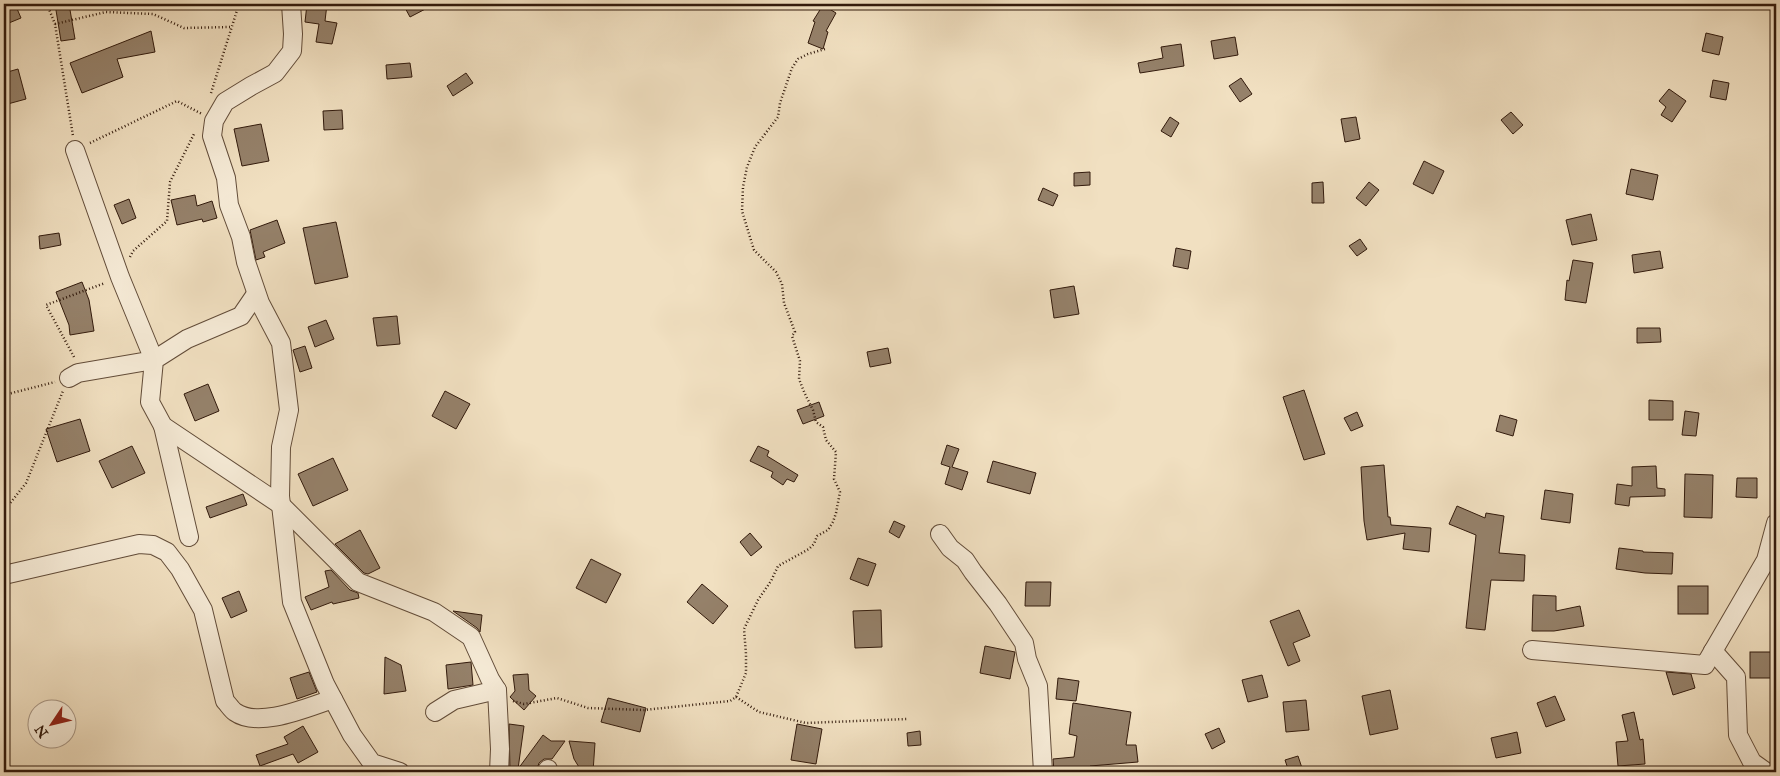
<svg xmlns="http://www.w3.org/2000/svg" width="1780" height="776" font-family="'IM FELL Great Primer',serif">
<rect width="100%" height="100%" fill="#f1e0c1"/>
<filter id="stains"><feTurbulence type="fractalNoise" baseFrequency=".004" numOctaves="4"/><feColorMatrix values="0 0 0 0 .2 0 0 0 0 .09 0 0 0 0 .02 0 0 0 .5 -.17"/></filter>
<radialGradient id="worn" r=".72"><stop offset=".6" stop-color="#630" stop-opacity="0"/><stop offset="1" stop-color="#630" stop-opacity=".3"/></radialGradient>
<g fill="#95816a" stroke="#321a0c">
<path d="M4,4H15L21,18L4,25Z"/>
<path d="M55,4H69L75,39L61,41Z"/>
<path d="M307,4H327L325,21L337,23L332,44L316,42L319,24L305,22Z"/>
<path d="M403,4H435L410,17Z"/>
<path d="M823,5L836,13L826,31L828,32L823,49L808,43L815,22L813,21Z"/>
<path d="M151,31L155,52L117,59L123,77L82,93L70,63Z"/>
<path d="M1706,33L1723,37L1719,55L1702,51Z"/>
<path d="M1235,37L1238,55L1214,59L1211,41Z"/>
<path d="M1181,44L1184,66L1140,73L1138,63L1163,58L1161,47Z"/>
<path d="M410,63L412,77L387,79L386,65Z"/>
<path d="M18,69L26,99L4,105V73Z"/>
<path d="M466,73L473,83L453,96L447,86Z"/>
<path d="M1241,78L1252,94L1240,102L1229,86Z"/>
<path d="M1713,80L1729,83L1726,100L1710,97Z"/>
<path d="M1669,89L1686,101L1672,122L1661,115L1666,107L1659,101Z"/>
<path d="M342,110L343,129L324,130L323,111Z"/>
<path d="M1511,112L1523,125L1513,134L1501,120Z"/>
<path d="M1170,117L1179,123L1171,137L1161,131Z"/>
<path d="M1356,117L1360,139L1345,142L1341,119Z"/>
<path d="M261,124L269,161L242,166L234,129Z"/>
<path d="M1424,161L1444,171L1433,194L1413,184Z"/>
<path d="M1631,169L1658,175L1653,200L1626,194Z"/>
<path d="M1090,172V185L1074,186V173Z"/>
<path d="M1323,182L1324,203H1312V183Z"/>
<path d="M1369,182L1379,190L1366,206L1356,198Z"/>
<path d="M1043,188L1058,195L1053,206L1038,200Z"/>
<path d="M195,195L197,206L212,201L217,218L203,222L202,219L177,225L171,200Z"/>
<path d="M129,199L136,218L122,224L114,205Z"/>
<path d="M1591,214L1597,240L1572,245L1566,220Z"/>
<path d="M277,220L285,243L263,252L265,257L256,260L250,230Z"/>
<path d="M336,222L348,277L315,284L303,228Z"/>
<path d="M59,233L61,245L40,249L39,236Z"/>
<path d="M1360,239L1367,249L1357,256L1349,246Z"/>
<path d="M1176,248L1191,251L1188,269L1173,266Z"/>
<path d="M1660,251L1663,268L1634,273L1632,255Z"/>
<path d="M1573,260L1593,263L1586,303L1565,300L1567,280L1569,281Z"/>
<path d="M82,282L89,300L94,331L70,335L69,325L56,292Z"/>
<path d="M1074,286L1079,314L1054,318L1050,290Z"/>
<path d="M397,316L400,344L377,346L373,318Z"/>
<path d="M326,320L334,339L315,347L308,327Z"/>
<path d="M1637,328H1660L1661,342L1637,343Z"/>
<path d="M305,346L312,368L300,372L293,350Z"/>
<path d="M888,348L891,363L870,367L867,352Z"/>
<path d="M208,384L219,411L195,421L184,394Z"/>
<path d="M1304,390L1325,454L1304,460L1283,397Z"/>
<path d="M445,391L470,404L456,429L432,416Z"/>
<path d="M1649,400L1673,401V420H1649Z"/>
<path d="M819,402L824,416L803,424L797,410Z"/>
<path d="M1685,411L1699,413L1696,436L1682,435Z"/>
<path d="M1357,412L1363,426L1351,431L1344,418Z"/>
<path d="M1500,415L1517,420L1513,436L1496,431Z"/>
<path d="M80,419L90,451L57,462L46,429Z"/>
<path d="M947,445L959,449L952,467L968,472L962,490L945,484L950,467L941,464Z"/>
<path d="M132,446L145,473L112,488L99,461Z"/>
<path d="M758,446L769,451L767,456L798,475L794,482L787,479L783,485L771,477L773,472L750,461Z"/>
<path d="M333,458L348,490L313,506L298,474Z"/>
<path d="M993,461L1036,473L1030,494L987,482Z"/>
<path d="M1384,465L1388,517H1390L1391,525L1431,528L1429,552L1403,549L1405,533L1367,540L1364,521L1361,467Z"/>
<path d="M1656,466L1657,488L1665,489V496L1630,497L1629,506L1615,504L1617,484L1632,486V467Z"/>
<path d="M1685,474L1713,475L1712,518L1684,517Z"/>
<path d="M1737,478H1757V498L1736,497Z"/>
<path d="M1545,490L1573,494L1570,523L1541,519Z"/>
<path d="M243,494L247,505L210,518L206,507Z"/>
<path d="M1457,506L1485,518L1486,513L1504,516L1499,553L1525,555L1524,581L1491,580L1485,630L1466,628L1476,535L1449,524Z"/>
<path d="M894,521L905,526L899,538L889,532Z"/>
<path d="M360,530L380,568L368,574L364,573L335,544Z"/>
<path d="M750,533L762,547L751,556L740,542Z"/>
<path d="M1619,548L1643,551V552L1673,553L1672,574L1645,573L1616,569Z"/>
<path d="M858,558L876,564L868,586L850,579Z"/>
<path d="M591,559L621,574L606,603L576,588Z"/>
<path d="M331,570L350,590L358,593L359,598L333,604L332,602L311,610L305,597L329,587L325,571Z"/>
<path d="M1026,582H1051L1050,606H1025Z"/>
<path d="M702,584L728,606L713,624L687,602Z"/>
<rect x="1678" y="586" width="30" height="28"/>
<path d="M239,591L247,611L231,618L222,598Z"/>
<path d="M1533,595L1556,596V611L1580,606L1584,626L1554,631H1532Z"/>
<path d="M881,610L882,647L855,648L853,611Z"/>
<path d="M1299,610L1310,636L1293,643L1300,661L1288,666L1270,621Z"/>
<path d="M453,611L482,615L480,632L477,628Z"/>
<path d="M985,646L1015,652L1010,679L980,673Z"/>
<rect x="1750" y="652" width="26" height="26"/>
<path d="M385,657L401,665L406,691L384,694Z"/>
<path d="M471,662L473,685L448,689L446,665Z"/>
<path d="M309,672L317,692L297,699L290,678Z"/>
<path d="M1666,672L1691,674L1695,688L1673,695Z"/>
<path d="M528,674L529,690L536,696L524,710L510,697L515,691L513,675Z"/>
<path d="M1262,675L1268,697L1248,702L1242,680Z"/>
<path d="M1058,678L1079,681L1076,701L1056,699Z"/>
<path d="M1390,690L1398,729L1370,735L1362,696Z"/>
<path d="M1555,696L1565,720L1546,727L1537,703Z"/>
<path d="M608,698L646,708L640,732L601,722Z"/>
<path d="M1306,700L1309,730L1286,732L1283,702Z"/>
<path d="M1073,703L1131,712L1126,745H1136L1138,762L1090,766V772H1054L1053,759L1074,757L1077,736L1069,734Z"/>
<path d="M1634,712L1640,740L1643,739L1645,764L1618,766L1616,742L1628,741L1622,715Z"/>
<path d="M509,724L524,726L518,769L543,735L551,741H565L552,759H544L539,763L536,772H510Z"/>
<path d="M797,724L822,729L816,764L791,760Z"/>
<path d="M303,726L318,752L298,763L293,754L260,766L256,755L288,744L284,737Z"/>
<path d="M1219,728L1225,742L1212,749L1205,734Z"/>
<path d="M920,731L921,745L908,746L907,733Z"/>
<path d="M1517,732L1521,753L1496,758L1491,738Z"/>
<path d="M569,741L595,743L593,772H582L574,759Z"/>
<path d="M1298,756L1302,768L1289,772L1285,760Z"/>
</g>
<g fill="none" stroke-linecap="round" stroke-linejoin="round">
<g stroke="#624c39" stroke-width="20">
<g id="street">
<path d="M291,4L293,34L292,51L275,73L251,86L225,102L214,121L212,136L226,178L229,205L241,237L246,262L260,303L281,343L289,410L281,447L280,496L292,602L325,684L352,735L372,763L400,772"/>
<path d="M256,294L241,316L187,339L154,360L150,402L163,426L281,505L358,582L434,612L471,637L490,679L497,690L500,749L499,772"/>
<path d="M69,378L78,373L154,360L120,277L75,150"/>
<path d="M163,426L189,537"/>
<path d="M940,534L950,548L965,560L973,572L998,604L1024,643L1027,659L1038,686L1043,772"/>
<path d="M4,575L139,544L153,545L167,552L180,569L203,610L225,701C228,704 232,710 235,712C259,729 308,707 333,699"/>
<path d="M1532,650L1705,665L1766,560L1776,523"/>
<path d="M1713,651L1736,677L1738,735L1752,762L1766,772"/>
<path d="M435,712L454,700L497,690"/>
<path d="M546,772L548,769"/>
</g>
</g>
<g stroke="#321a0c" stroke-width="2.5" stroke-dasharray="1 2.5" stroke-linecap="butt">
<path d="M47,4L55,24L73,136"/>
<path d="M55,24L106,12L153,14L184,28L231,27"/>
<path d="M211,93L239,4"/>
<path d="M90,143L177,101L202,114"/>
<path d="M130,257L133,251L167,221L170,182L195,132"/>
<path d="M74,357L46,305L105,283"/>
<path d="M4,395L55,382"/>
<path d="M4,511L26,483L63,391"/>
<path d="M736,697L759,712L806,723L907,719"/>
<path d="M513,701L524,704L557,698L588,708L644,710L730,701L736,697L746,673V654L744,629L758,600L771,581L778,566L809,549L814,544L817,536L828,530L833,522L836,513L840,492L834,479L836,452L826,440L823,427L816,422L813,410L805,394L799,379L800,361L792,336L795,332L784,303L782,284L776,272L754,250L742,211L743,187L747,167L755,147L778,117L780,103L792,68L798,59L808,54L825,49"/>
</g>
<use href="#street" stroke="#f6ebd7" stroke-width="18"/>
</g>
<rect width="1780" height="776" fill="none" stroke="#f1e0c1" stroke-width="20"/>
<rect x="5" y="5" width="1770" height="766" fill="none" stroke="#321a0c" stroke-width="2.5"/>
<rect x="10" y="10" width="1760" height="756" fill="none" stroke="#321a0c"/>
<g transform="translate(52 724) rotate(235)"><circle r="24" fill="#f6ebd7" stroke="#a89786"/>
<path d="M0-4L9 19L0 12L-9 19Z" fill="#8f2418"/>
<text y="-8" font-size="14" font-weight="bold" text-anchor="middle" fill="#321a0c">N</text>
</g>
<rect width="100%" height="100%" filter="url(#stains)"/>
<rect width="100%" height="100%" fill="url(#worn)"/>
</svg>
